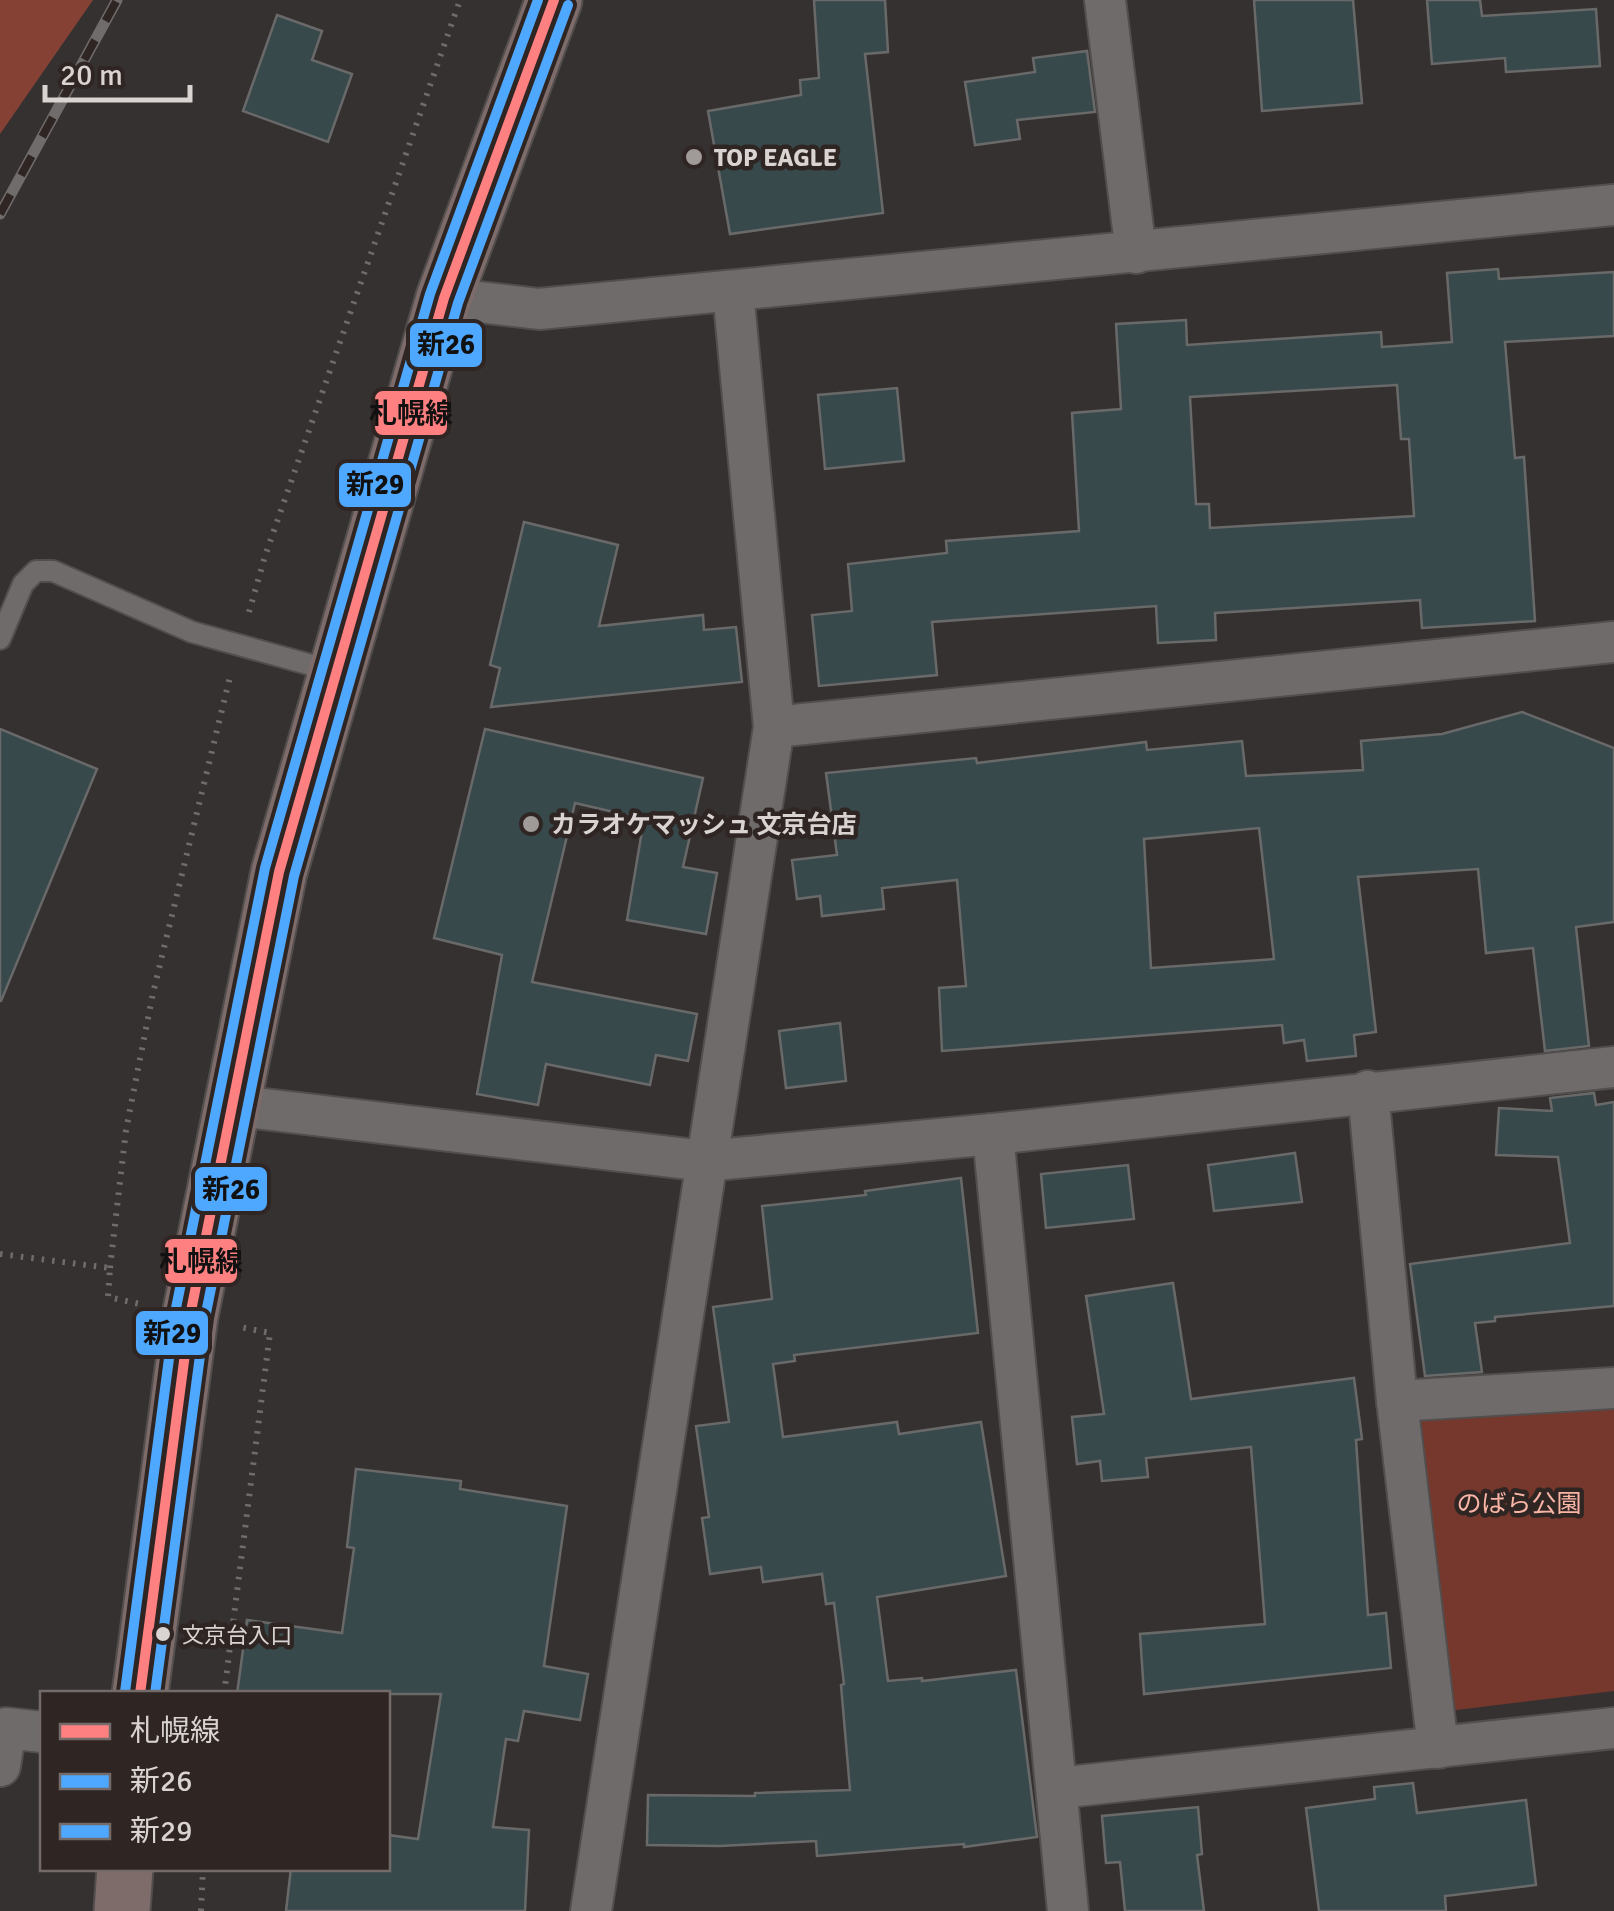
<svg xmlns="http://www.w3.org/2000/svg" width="1614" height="1911" font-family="Signika,'Noto Sans JP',sans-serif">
<rect width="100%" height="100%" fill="#363131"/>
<path fill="#76372c" d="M1614,1402V1691L1448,1711L1415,1417Z"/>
<path fill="#864135" d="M0,0H93L0,134Z"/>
<g fill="#38494c" stroke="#696969" stroke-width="2.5" fill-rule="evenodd">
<path d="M814,0H885L888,52L865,54L883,213L730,234L708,111L801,95L800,80L819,78Z"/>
<path d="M1254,0H1353L1362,103L1262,111Z"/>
<path d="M1427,0H1480L1482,16L1596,9L1600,66L1506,72L1505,58L1432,64Z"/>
<path d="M277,15L322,31L312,60L352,74L328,142L243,111Z"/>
<path d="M1087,51L1095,112L1017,120L1020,139L975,145L965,82L1035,72L1033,58Z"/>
<path d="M1498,269L1499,279L1614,272V336L1505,342L1515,458L1524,457L1535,621L1422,628L1420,600L1215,613L1216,640L1158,643L1156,606L932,622L937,675L819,686L812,615L852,611L848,564L947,553L946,541L1079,531L1072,413L1121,409L1116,324L1186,320L1187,345L1381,332L1382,347L1452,342L1447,273ZM1397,385L1401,439H1409L1414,516L1210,528L1209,504H1196L1190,397Z"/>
<path d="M897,388L904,461L825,469L818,395Z"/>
<path d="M524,522L618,545L599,626L703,615L704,630L736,627L742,682L491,707L500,668L490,665Z"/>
<path d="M1522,712L1614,748V922L1576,927L1589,1046L1545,1051L1533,948L1486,953L1478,869L1358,877L1376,1032L1354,1035L1356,1056L1307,1061L1304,1040L1284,1043L1282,1025L942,1051L939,988L966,986L957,880L882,888L884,909L822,916L820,896L797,899L792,860L837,855L826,773L976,758L977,763L1146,742L1147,750L1242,741L1246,776L1363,770L1361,741L1442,734ZM1259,828L1274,959L1151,968L1144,839Z"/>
<path d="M0,729L97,769L1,1001H0Z"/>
<path d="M485,729L703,778L683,867L717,873L706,934L627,920L644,819L575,803L532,982L697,1014L688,1061L656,1055L650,1085L546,1064L538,1105L477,1094L502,955L434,938Z"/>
<path d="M840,1023L846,1081L786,1088L779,1031Z"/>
<path d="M1594,1093L1596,1105L1614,1102V1306L1495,1317V1321L1475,1323L1482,1372L1425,1376L1410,1264L1570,1243L1558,1157L1496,1155L1499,1108L1552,1111L1550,1098Z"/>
<path d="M1295,1153L1302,1202L1214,1211L1208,1165Z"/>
<path d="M1128,1165L1134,1219L1046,1228L1041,1174Z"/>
<path d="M961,1178L978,1333L794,1355L795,1361L773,1364L783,1437L897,1422L899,1434L981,1422L1006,1576L877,1597L888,1681L922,1678V1681L1016,1670L1037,1837L964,1847V1844L817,1856L816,1841L720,1846L647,1845L648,1795L755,1796V1793L850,1790L841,1685L844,1684L834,1603L826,1604L822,1574L763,1582L761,1567L710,1574L702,1518L709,1517L696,1426L729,1422L713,1307L772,1299L762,1206L866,1195L865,1191Z"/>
<path d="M1173,1283L1191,1399L1354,1378L1362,1439L1356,1440L1368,1615L1386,1613L1391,1668L1144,1694L1140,1634L1265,1624L1251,1447L1146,1458L1148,1477L1102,1481L1100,1461L1077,1464L1072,1417L1104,1414L1086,1296Z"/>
<path d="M356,1469L461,1481L460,1489L567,1506L544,1666L588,1674L580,1720L524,1711L518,1741L506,1739L493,1827L529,1830L525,1911H286L291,1868H388V1835L418,1839L441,1694H237L247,1620L342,1633L354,1548L347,1547Z"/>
<path d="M1413,1783L1417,1813L1526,1800L1536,1885L1445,1896L1446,1911H1319L1306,1808L1375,1799L1374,1787Z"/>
<path d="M1198,1807L1202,1854L1197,1855L1204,1911H1125L1120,1862L1106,1863L1102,1816Z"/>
</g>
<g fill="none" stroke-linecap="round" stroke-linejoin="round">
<g stroke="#524e4e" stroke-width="24">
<path id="lane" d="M0,639L23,584L36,571H53L192,632L333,671"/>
</g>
<g stroke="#524e4e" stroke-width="44">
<g id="street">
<path d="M1105,0L1136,253"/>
<path d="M444,298L539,309L1614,205"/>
<path d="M774,727L1614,642"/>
<path d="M1368,1091L1397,1401L1438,1748"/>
<path d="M230,1105L705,1161L993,1134L1614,1067"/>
<path d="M993,1134L1068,1911"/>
<path d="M1397,1401L1614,1388"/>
<path d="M0,1766L6,1728L42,1732"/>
<path d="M1058,1788L1614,1728"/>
<path d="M591,1911L774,727L733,291"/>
</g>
</g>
<g stroke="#524e4e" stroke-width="59">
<g id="highway">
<path d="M140,1694L190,1316L279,872L444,298L554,0"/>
<path d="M122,1911L125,1868"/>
</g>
</g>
<g stroke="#6f6c6b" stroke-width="6" stroke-dasharray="2.5 8" stroke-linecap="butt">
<path d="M249,612L265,556L460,0"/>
<path d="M0,1254L110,1268L108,1297L140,1304"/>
<path d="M110,1268L126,1130L153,993L230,677"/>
<path d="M224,1694L270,1333L240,1327"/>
<path d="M201,1911L203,1868"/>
</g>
<use href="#lane" stroke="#6f6b6a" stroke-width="20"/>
<use href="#street" stroke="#6f6b6a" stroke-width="40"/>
<use href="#highway" stroke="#7d6c6a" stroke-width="55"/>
<g stroke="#6f6c6b" stroke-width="11">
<path id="rail" d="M0,214L117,0"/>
</g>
<use href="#rail" stroke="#2f2624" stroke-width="8" stroke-dasharray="22" stroke-linecap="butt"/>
<g stroke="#2f2624" stroke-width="18">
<path id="bus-1" d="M140,1694L190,1316L279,872L444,298L554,0"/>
</g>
<g stroke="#2f2624" stroke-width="18">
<path id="bus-2" d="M155,1694L205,1318L294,876L458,303L568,5"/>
</g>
<g stroke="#2f2624" stroke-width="18">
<path id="bus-3" d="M125,1692L175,1313L265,868L430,294L538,0"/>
</g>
<use href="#bus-1" stroke="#ff8080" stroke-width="10"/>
<use href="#bus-2" stroke="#4fa8ff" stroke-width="10"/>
<use href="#bus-3" stroke="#4fa8ff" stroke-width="10"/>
</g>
<g fill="#a09a99" stroke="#2f2624" stroke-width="4">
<circle cx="694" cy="157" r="10"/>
<circle cx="531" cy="824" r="10"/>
</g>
<circle fill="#d9d3d1" stroke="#2f2624" stroke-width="4" cx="163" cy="1634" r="9"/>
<g text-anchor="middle" stroke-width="9" stroke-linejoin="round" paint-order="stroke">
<g font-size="22" fill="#d9d3d1" stroke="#2f2624" text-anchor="start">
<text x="182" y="1643">文京台入口</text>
</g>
<g font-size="25" font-weight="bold" fill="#d9d3d1" stroke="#2f2624" text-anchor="start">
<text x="714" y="166">TOP EAGLE</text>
<text x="551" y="833">カラオケマッシュ 文京台店</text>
</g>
<g font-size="25" fill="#fab5a6" stroke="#2f2624">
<text x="1519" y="1512">のばら公園</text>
</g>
</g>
<g stroke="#2f2624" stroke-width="4">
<rect x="408" y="321" width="76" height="48" rx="10" fill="#4fa8ff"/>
<rect x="373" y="389" width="76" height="48" rx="10" fill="#ff8080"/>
<rect x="337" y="461" width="76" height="48" rx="10" fill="#4fa8ff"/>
<rect x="193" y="1165" width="76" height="48" rx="10" fill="#4fa8ff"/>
<rect x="163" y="1237" width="76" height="48" rx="10" fill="#ff8080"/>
<rect x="134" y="1309" width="76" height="48" rx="10" fill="#4fa8ff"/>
</g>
<g font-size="28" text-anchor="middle" font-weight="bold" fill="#111">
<text x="446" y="354">新26</text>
<text x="411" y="423">札幌線</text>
<text x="375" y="494">新29</text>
<text x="231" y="1199">新26</text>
<text x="201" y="1271">札幌線</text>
<text x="172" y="1343">新29</text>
</g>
<rect x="40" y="1691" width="350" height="180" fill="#2f2624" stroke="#736b69" stroke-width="2.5"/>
<rect x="60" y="1724" width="50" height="15" fill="#ff8080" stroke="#736b69" stroke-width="2.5"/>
<text x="130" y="1741" font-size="30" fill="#d9d3d1">札幌線</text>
<rect x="60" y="1774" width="50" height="15" fill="#4fa8ff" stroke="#736b69" stroke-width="2.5"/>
<text x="130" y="1791" font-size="30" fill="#d9d3d1">新26</text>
<rect x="60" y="1824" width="50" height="15" fill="#4fa8ff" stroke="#736b69" stroke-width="2.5"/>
<text x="130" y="1841" font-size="30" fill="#d9d3d1">新29</text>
<path d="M45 85v15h145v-15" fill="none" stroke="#d9d3d1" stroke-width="5"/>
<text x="60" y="85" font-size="30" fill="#d9d3d1" stroke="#2f2624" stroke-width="8" paint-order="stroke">20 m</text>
</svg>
